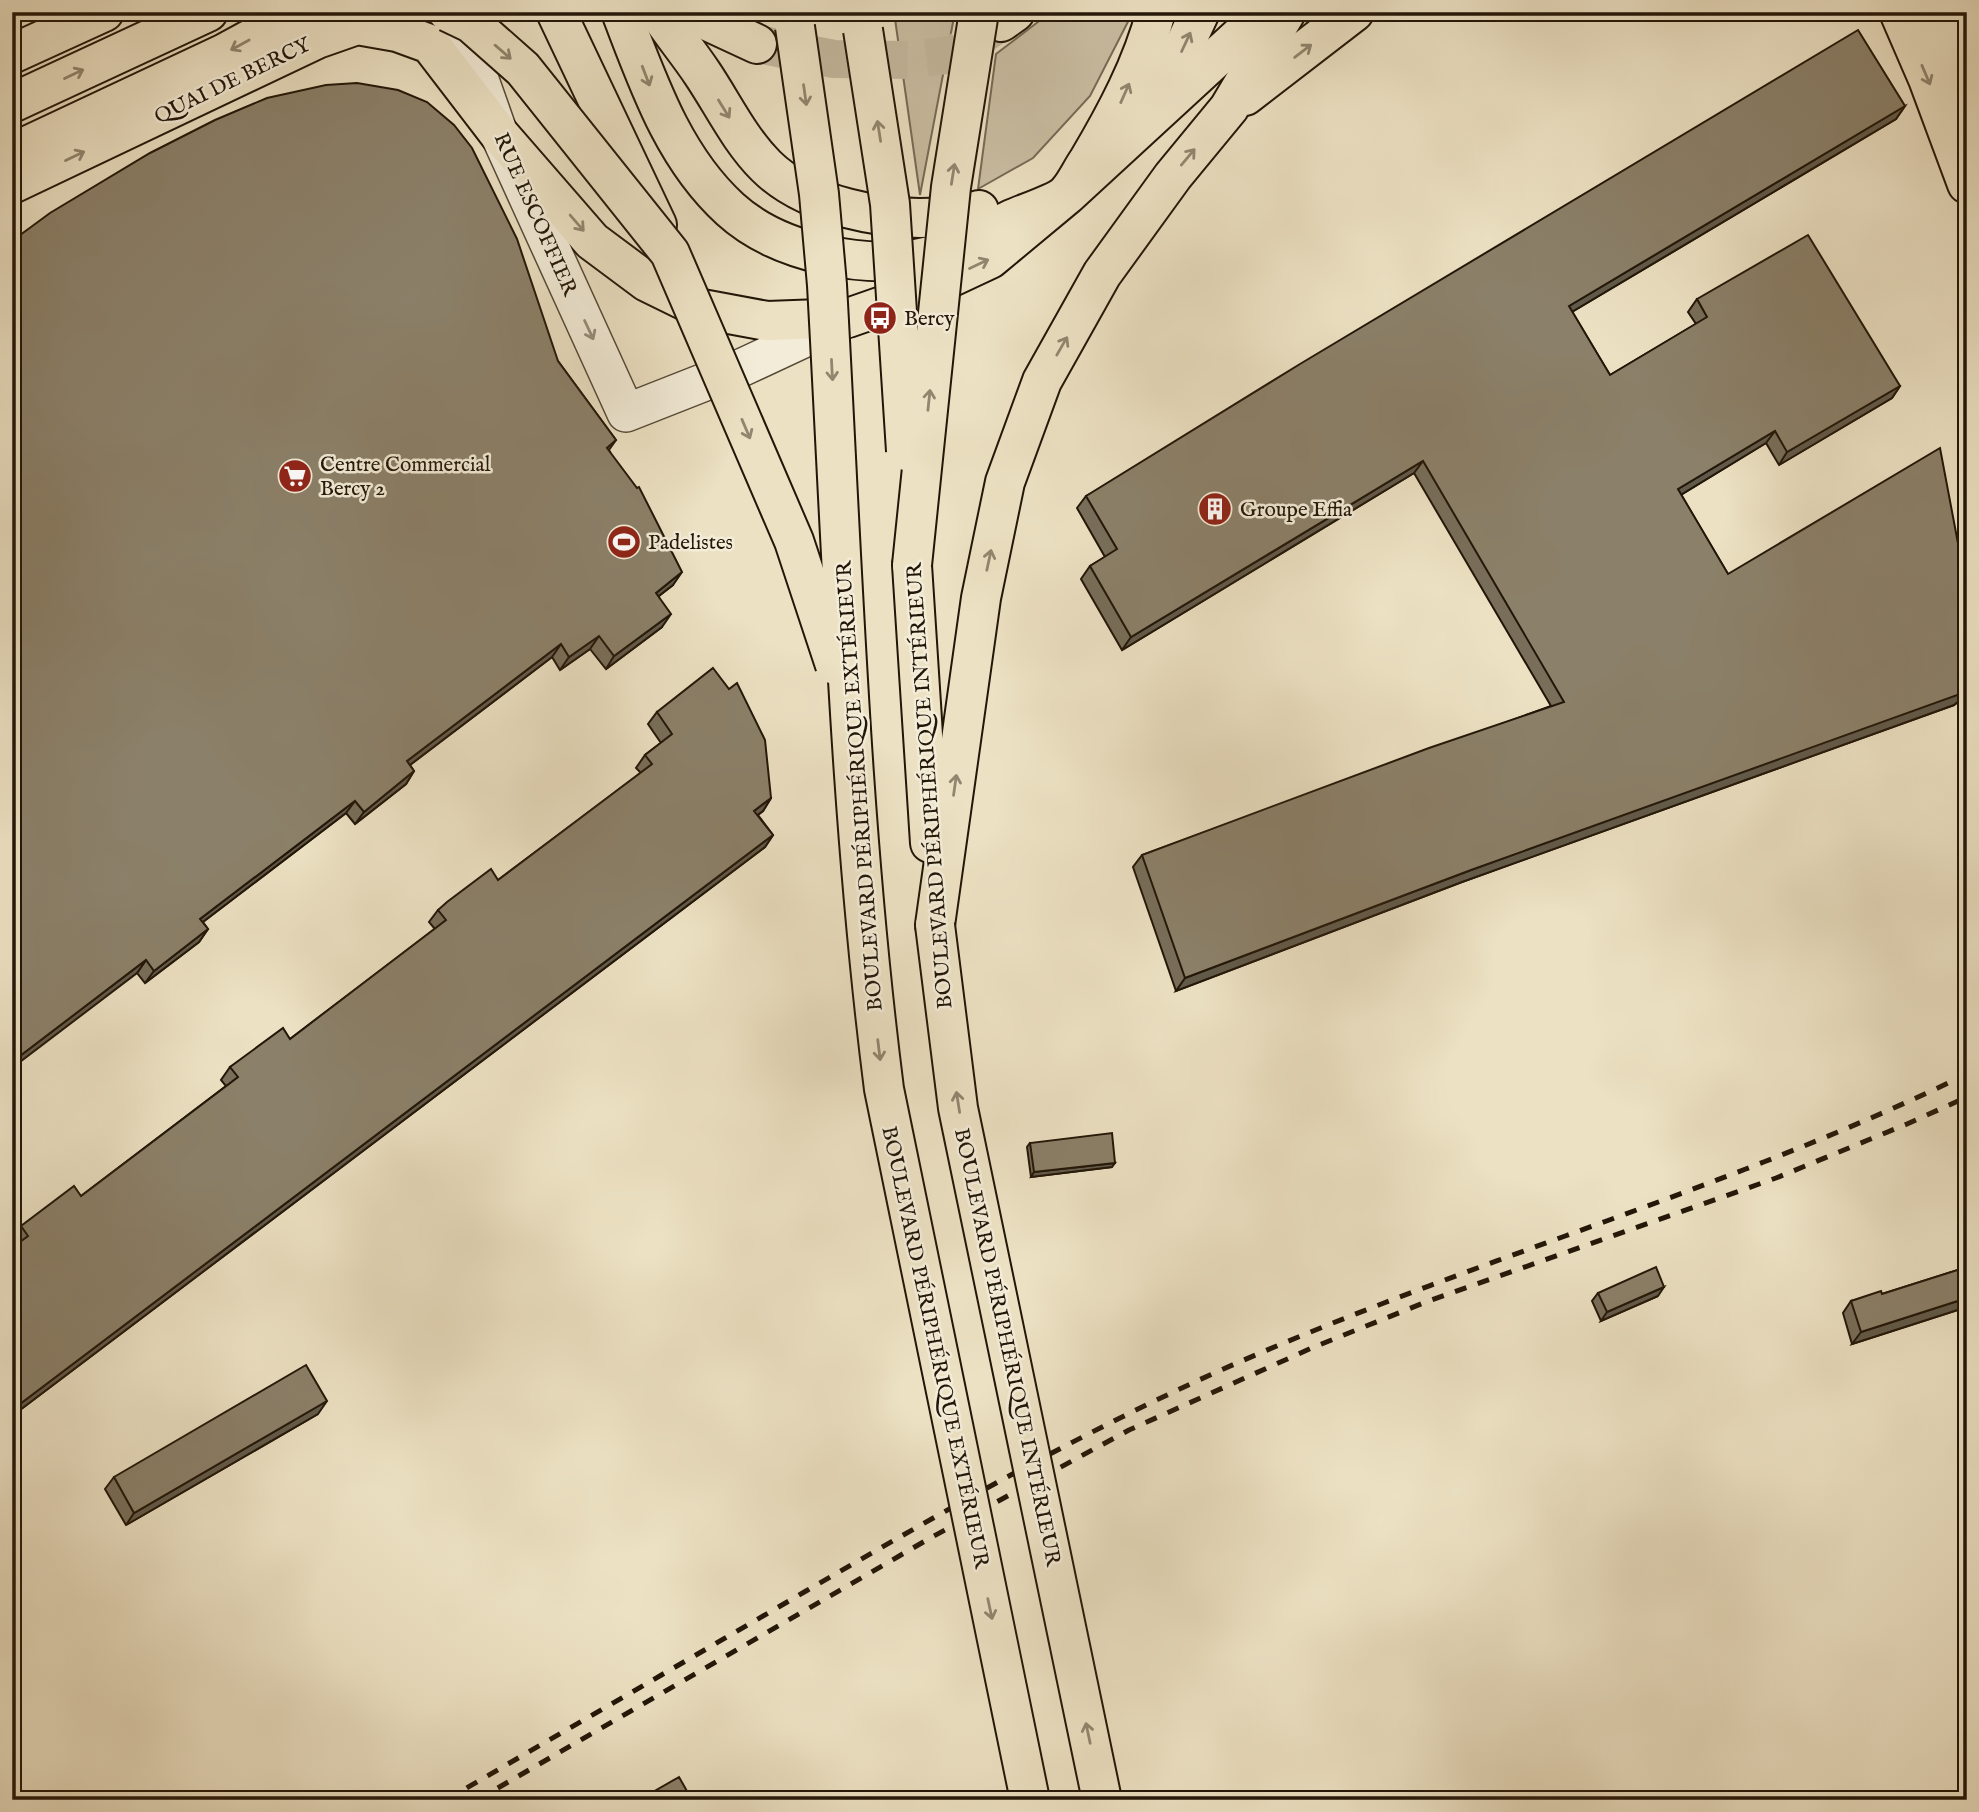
<svg xmlns="http://www.w3.org/2000/svg" width="1979" height="1812" font-family="'IM FELL English',serif">
<rect width="100%" height="100%" fill="#ece1c3"/>
<filter id="stains"><feTurbulence type="fractalNoise" baseFrequency=".00286" numOctaves="4"/><feColorMatrix values="0 0 0 0 .2 0 0 0 0 .09 0 0 0 0 .02 0 0 0 .5 -.17"/></filter>
<radialGradient id="worn" r=".72"><stop offset=".6" stop-color="#630" stop-opacity="0"/><stop offset="1" stop-color="#630" stop-opacity=".3"/></radialGradient>
<g fill="#cabea3" stroke="#766a56" stroke-width="2">
<path d="M894,12H955L920,195Z"/>
<path d="M1051,12H1133L1090,96L1033,158L978,189L996,54Z"/>
</g>
<g fill="none" stroke-linecap="round" stroke-linejoin="round">
<path stroke="#c4b89e" stroke-width="38" stroke-dasharray="38 19" stroke-linecap="butt" d="M757,44L834,59L909,60L955,54L996,25"/>
<g stroke="#544937" stroke-width="40">
<path id="minor" d="M456,12L499,134L626,413L743,367L848,318"/>
</g>
<g stroke="#221608" stroke-width="42">
<g id="major">
<path d="M1899,12L1928,79L1967,184"/>
<path d="M1940,12L1967,89"/>
<path d="M1160,98L1200,12"/>
<path d="M12,153L225,53L300,12"/>
<path d="M12,184L317,39L357,25L397,32L430,44L499,134L592,241L647,282L702,309L767,321L848,318L911,296L990,259L1067,195L1266,12"/>
</g>
</g>
<g stroke="#221608" stroke-width="42">
<g id="highway">
<path d="M556,12L657,225"/>
<path d="M621,12C648,82 673,157 730,209C778,253 867,271 930,256C953,250 989,230 1012,219C1025,213 1060,202 1068,192C1076,183 1081,171 1088,161C1116,114 1142,65 1156,12"/>
<path d="M658,12C672,33 688,52 702,73C723,104 739,139 766,166C806,206 886,222 942,217C954,216 966,213 979,210"/>
<path d="M688,12L757,44"/>
<path d="M1001,22L1015,12"/>
<path d="M12,54L104,12"/>
<path d="M1245,96L1354,12"/>
<path d="M12,103L208,12"/>
<path d="M912,565L930,843"/>
<path d="M935,925L981,598L1005,482L1042,381L1102,274L1173,176L1229,108L1286,12"/>
</g>
</g>
<use href="#minor" stroke="#f3ecd8" stroke-width="37"/>
<use href="#major" stroke="#ece1c3" stroke-width="38"/>
<use href="#highway" stroke="#ece1c3" stroke-width="38"/>
<g stroke="#221608" stroke-width="5" stroke-dasharray="12 12" stroke-linecap="butt">
<path d="M446,1800C566,1730 686,1661 806,1591C939,1514 1071,1438 1210,1375C1458,1263 1722,1193 1967,1074"/>
<path d="M477,1800L932,1537L1129,1430L1314,1347L1426,1302L1776,1178L1907,1124L1967,1097"/>
</g>
<g stroke="#221608" stroke-width="42" stroke-linecap="butt">
<g id="highway-bridge">
<path d="M448,12L471,23L523,69L670,253L794,541L835,665"/>
<path d="M795,27L819,194L827,285C842,553 850,823 884,1089L1030,1800"/>
<path d="M863,30L890,204L906,451"/>
<path d="M912,565L951,187L979,12"/>
<path d="M935,925L958,1108L1102,1800"/>
</g>
</g>
<use href="#highway-bridge" stroke="#ece1c3" stroke-width="38"/>
</g>
<g fill="#786e5a" stroke="#221608" stroke-width="2">
<path d="M1905,106L1896,119L1572,312L1610,375L1696,324L1688,312L1697,299L1900,386L1892,398L1779,465L1766,443L1681,495L1728,574L1967,591V693L1965,696L1954,705L1462,882L1176,991L1133,867L1142,855L1551,706L1414,473L1122,650L1081,579L1090,566L1105,557L1077,508L1086,496Z"/>
<path d="M558,361L616,440L609,450L673,585L659,596L662,627L606,669L590,649L560,670L552,657L410,765L414,771L406,784L355,824L346,813L203,922L208,929L199,942L145,983L137,973Z"/>
<path d="M657,712L771,798L763,811L758,815L773,835L765,847L12,1416V1248L16,1244L13,1239L21,1226L81,1196L226,1086L221,1080L230,1067L290,1039L435,929L429,922L438,910L498,880L641,773L636,768L645,755L661,743L648,724Z"/>
<path d="M1030,1143L1112,1167L1031,1177L1027,1147Z"/>
<path d="M1967,1267V1307L1852,1344L1843,1313L1851,1301L1882,1294Z"/>
<path d="M1598,1293L1658,1296L1601,1321L1592,1301Z"/>
<path d="M318,1414L126,1525L105,1489L114,1477Z"/>
</g>
<g fill="#615a4a" stroke="#221608" stroke-width="2">
<path d="M1905,106L1896,119L1560,319L1569,306Z"/>
<path d="M1900,386L1892,398L1779,465L1787,452Z"/>
<path d="M1775,431L1766,443L1669,502L1678,489Z"/>
<path d="M1423,461L1414,473L1122,650L1131,637Z"/>
<path d="M682,572L673,585L647,605L656,593Z"/>
<path d="M671,614L662,627L606,669L614,656Z"/>
<path d="M599,636L590,649L560,670L569,657Z"/>
<path d="M561,644L552,657L398,774L407,761Z"/>
<path d="M1967,689V693L1965,696L1954,705L1462,882L1176,991L1185,978L1471,870Z"/>
<path d="M414,771L406,784L355,824L364,812Z"/>
<path d="M771,798L763,811L746,823L754,811Z"/>
<path d="M355,801L346,813L191,931L200,919Z"/>
<path d="M773,835L765,847L12,1416V1410Z"/>
<path d="M208,929L199,942L145,983L154,971Z"/>
<path d="M146,960L137,973L12,1068V1062Z"/>
<path d="M1115,1163L1112,1167L1031,1177L1034,1172Z"/>
<path d="M1664,1287L1658,1296L1601,1321L1607,1312Z"/>
<path d="M1967,1298V1307L1852,1344L1861,1332Z"/>
<path d="M327,1401L318,1414L126,1525L134,1513Z"/>
</g>
<g fill="#8b8069" stroke="#221608" stroke-width="2">
<path d="M1858,30L1905,106L1569,306L1610,375L1707,317L1697,299L1808,235L1900,386L1787,452L1775,431L1678,489L1728,574L1940,448L1967,591V689L1963,693L1471,870L1185,978L1142,855L1429,748L1564,702L1423,461L1131,637L1090,566L1117,549L1086,496L1300,364Z"/>
<path d="M357,83L398,90L427,102L454,125L472,148L517,239L558,361L616,440L607,448L637,488L639,487L682,572L656,593L671,614L614,656L599,636L569,657L561,644L407,761L414,771L364,812L355,801L200,919L208,929L154,971L146,960L12,1062V241L50,213L150,153L215,120L267,98L326,85Z"/>
<path d="M713,668L729,689L737,683L765,740L771,798L754,811L773,835L12,1410V1248L28,1236L21,1226L74,1186L81,1196L238,1077L230,1067L283,1028L290,1039L446,920L438,910L447,902L491,869L498,880L652,764L645,755L672,734L657,712Z"/>
<path d="M1112,1133L1115,1163L1034,1172L1030,1143Z"/>
<path d="M1656,1267L1664,1287L1607,1312L1598,1293Z"/>
<path d="M1967,1267V1298L1861,1332L1851,1301L1881,1291L1882,1294Z"/>
<path d="M306,1365L327,1401L134,1513L114,1477Z"/>
<path d="M679,1777L692,1800H639Z"/>
</g>
<defs><path id="oneway-shaft" d="M-6 0H5M1.5-3L5.5 0L1.5 3" fill="none" stroke-width="1.6" stroke-linecap="round" stroke-linejoin="round" transform="scale(1.75)"/></defs>
<g stroke="#91866f">
<use href="#oneway-shaft" transform="translate(1186 42) rotate(-65)"/>
<use href="#oneway-shaft" transform="translate(240 45) rotate(151)"/>
<use href="#oneway-shaft" transform="translate(1303 51) rotate(-37)"/>
<use href="#oneway-shaft" transform="translate(503 52) rotate(41)"/>
<use href="#oneway-shaft" transform="translate(74 74) rotate(-25)"/>
<use href="#oneway-shaft" transform="translate(1926 75) rotate(67)"/>
<use href="#oneway-shaft" transform="translate(646 76) rotate(69)"/>
<use href="#oneway-shaft" transform="translate(1125 93) rotate(-66)"/>
<use href="#oneway-shaft" transform="translate(805 95) rotate(82)"/>
<use href="#oneway-shaft" transform="translate(724 109) rotate(58)"/>
<use href="#oneway-shaft" transform="translate(879 131) rotate(-99)"/>
<use href="#oneway-shaft" transform="translate(75 156) rotate(-26)"/>
<use href="#oneway-shaft" transform="translate(1188 157) rotate(-50)"/>
<use href="#oneway-shaft" transform="translate(953 174) rotate(-81)"/>
<use href="#oneway-shaft" transform="translate(577 223) rotate(49)"/>
<use href="#oneway-shaft" transform="translate(979 264) rotate(-25)"/>
<use href="#oneway-shaft" transform="translate(1062 346) rotate(-60)"/>
<use href="#oneway-shaft" transform="translate(832 370) rotate(87)"/>
<use href="#oneway-shaft" transform="translate(929 400) rotate(-84)"/>
<use href="#oneway-shaft" transform="translate(746 429) rotate(67)"/>
<use href="#oneway-shaft" transform="translate(989 560) rotate(-78)"/>
<use href="#oneway-shaft" transform="translate(955 785) rotate(-82)"/>
<use href="#oneway-shaft" transform="translate(879 1050) rotate(83)"/>
<use href="#oneway-shaft" transform="translate(958 1102) rotate(-99)"/>
<use href="#oneway-shaft" transform="translate(990 1609) rotate(78)"/>
<use href="#oneway-shaft" transform="translate(1088 1733) rotate(-102)"/>
</g>
<use stroke="#958c7a" href="#oneway-shaft" transform="translate(589 330) rotate(65)"/>
<defs>
<g id="bus-disc" transform="scale(1.75)"><circle r="9.5" fill="#8f2418" stroke="#f3ecd8"/><path d="M-5-6H5V4H4V6H2V4H-2V6H-4V4H-5ZM-3.5-4V0h7V-4ZM-3.5 1.2v1.5H-2V1.2ZM2 1.2v1.5H3.5V1.2Z" fill="#fff"/></g>
<g id="supermarket-disc" transform="scale(1.75)"><circle r="9.5" fill="#8f2418" stroke="#f3ecd8"/><path d="M-6-5.5h2.5l.6 2H6L4.5 2H-2.5L-4.4-4H-6ZM-1.5 3.2a1.3 1.3 0 1 0 .1 0ZM3 3.2a1.3 1.3 0 1 0 .1 0Z" fill="#fff"/></g>
<g id="building-disc" transform="scale(1.75)"><circle r="9.5" fill="#8f2418" stroke="#f3ecd8"/><path d="M-4-6H4V6H1V3H-1V6H-4ZM-2.5-4.3h1.7v1.8h-1.7ZM.8-4.3h1.7v1.8H.8ZM-2.5-1h1.7V.8h-1.7ZM.8-1h1.7V.8H.8Z" fill="#fff"/></g>
<g id="stadium-disc" transform="scale(1.75)"><circle r="9.5" fill="#8f2418" stroke="#f3ecd8"/><path d="M0-5a6.5 5 0 1 0 0 10a6.5 5 0 1 0 0-10ZM-3.5-1.8h7v3.6h-7Z" fill="#fff"/></g>
</defs>
<g fill-rule="evenodd">
<use href="#bus-disc" x="880" y="318"/>
<use href="#supermarket-disc" x="295" y="476"/>
<use href="#building-disc" x="1215" y="509"/>
<use href="#stadium-disc" x="624" y="542"/>
</g>
<g text-anchor="middle" stroke-width="5" stroke-linejoin="round" paint-order="stroke">
<g font-size="21" fill="#221608" stroke="#f3ecd8">
<text transform="translate(232 80) rotate(-26)" y="7">QUAI DE BERCY</text>
<text transform="translate(536 214) rotate(66)" y="7">RUE ESCOFFIER</text>
<text transform="translate(859 786) rotate(-94)" y="7">BOULEVARD PÉRIPHÉRIQUE EXTÉRIEUR</text>
<text transform="translate(929 786) rotate(-94)" y="7">BOULEVARD PÉRIPHÉRIQUE INTÉRIEUR</text>
<text transform="translate(936 1347) rotate(78)" y="7">BOULEVARD PÉRIPHÉRIQUE EXTÉRIEUR</text>
<text transform="translate(1008 1347) rotate(78)" y="7">BOULEVARD PÉRIPHÉRIQUE INTÉRIEUR</text>
</g>
<g font-size="21" fill="#221608" stroke="#f3ecd8" text-anchor="start">
<text x="904" y="325">Bercy</text>
<text x="320" y="471">Centre Commercial<tspan x="320" dy="24">Bercy 2</tspan></text>
<text x="1240" y="516">Groupe Effia</text>
<text x="648" y="549">Padelistes</text>
</g>
</g>
<rect width="1979" height="1812" fill="none" stroke="#ece1c3" stroke-width="42"/>
<rect x="14" y="14" width="1951" height="1784" fill="none" stroke="#221608" stroke-width="3.5"/>
<rect x="21" y="21" width="1937" height="1770" fill="none" stroke="#221608" stroke-width="2"/>
<rect width="100%" height="100%" filter="url(#stains)"/>
<rect width="100%" height="100%" fill="url(#worn)"/>
</svg>
